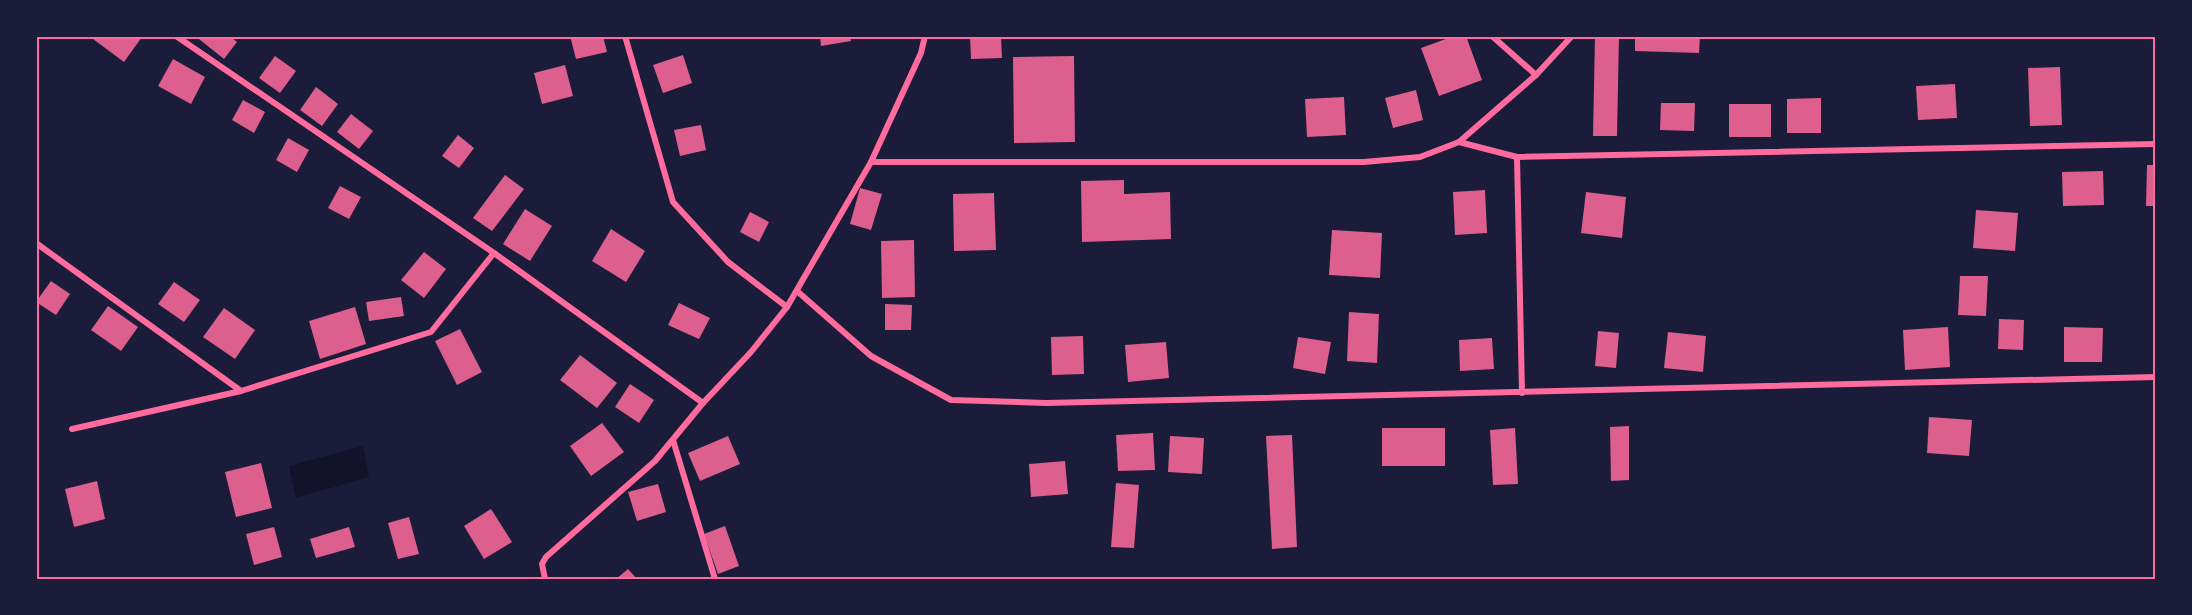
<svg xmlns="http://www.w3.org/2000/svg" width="2192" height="615" font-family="'Noto Sans',sans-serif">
<rect width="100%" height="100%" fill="#1b1b3a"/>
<path fill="#12122b" d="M363,446L369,477L296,498L289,466Z"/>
<g fill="#dd5f8e">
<path d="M89,36H141L142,37L124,62Z"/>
<path d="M201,36H230L237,42L224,59L199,39Z"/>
<path d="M570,36H603L607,52L576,59Z"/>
<path d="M820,36H850L851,41L821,46Z"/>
<path d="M970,36H1001L1002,58L971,59Z"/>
<path d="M1454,36H1466L1482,80L1439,96L1421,48Z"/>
<path d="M1595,36H1619L1617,136H1593Z"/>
<path d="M1635,36H1700L1699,53L1635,51Z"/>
<path d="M683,55L692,83L663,93L653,65Z"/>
<path d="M275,56L296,71L280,93L259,78Z"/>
<path d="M1074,56L1075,142L1014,143L1013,57Z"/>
<path d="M173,59L205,77L191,104L158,86Z"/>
<path d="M565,65L573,96L542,104L534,73Z"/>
<path d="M2060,67L2062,125L2030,126L2028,68Z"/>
<path d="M1955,84L1957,118L1918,120L1916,86Z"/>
<path d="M316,87L338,104L322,126L300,110Z"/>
<path d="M1416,90L1423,120L1393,128L1385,98Z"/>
<path d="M1344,97L1346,135L1307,137L1305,99Z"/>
<path d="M1821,98V133H1787V99Z"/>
<path d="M243,100L265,112L254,133L232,120Z"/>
<path d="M1661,103H1695L1694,131L1660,130Z"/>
<rect x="1729" y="104" width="42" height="33"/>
<path d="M351,114L373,131L359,149L337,132Z"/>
<path d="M701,125L706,150L680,156L674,130Z"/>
<path d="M458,135L474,148L459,168L442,156Z"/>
<path d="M288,138L309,150L297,172L276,160Z"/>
<path d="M2147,165H2156V206H2146Z"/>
<path d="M2103,171L2104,205L2063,206L2062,172Z"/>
<path d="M505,175L524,189L492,231L473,218Z"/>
<path d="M1124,180V194L1170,192L1171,239L1082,242L1081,181Z"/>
<path d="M340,186L361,197L349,219L328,208Z"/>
<path d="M860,188L882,194L871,230L850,224Z"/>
<path d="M1485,190L1487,233L1455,235L1453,192Z"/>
<path d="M1586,192L1626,197L1622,238L1581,233Z"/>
<path d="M994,193L996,250L954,251L953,194Z"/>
<path d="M525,209L552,226L530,261L503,244Z"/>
<path d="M1976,210L2018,213L2015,251L1973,248Z"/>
<path d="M750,212L769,222L759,242L740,232Z"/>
<path d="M611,229L645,251L626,282L592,261Z"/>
<path d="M1332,230L1382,233L1380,278L1329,275Z"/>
<path d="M914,240L915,297L882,298L881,241Z"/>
<path d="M424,252L446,269L424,298L401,280Z"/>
<path d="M1960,276H1988L1986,316L1958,315Z"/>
<path d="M51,281L70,294L56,315L36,302Z"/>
<path d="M174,282L200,300L184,322L158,304Z"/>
<path d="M401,297L404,316L369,321L366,302Z"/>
<path d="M679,303L710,318L699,339L668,325Z"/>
<path d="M885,304L912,305L911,330H885Z"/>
<path d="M108,306L138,327L121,351L91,330Z"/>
<path d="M355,307L366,344L320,359L309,321Z"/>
<path d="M224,308L255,330L235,359L203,337Z"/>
<path d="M1349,312L1379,314L1377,363L1347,361Z"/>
<path d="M1999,319L2024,320L2023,350L1998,349Z"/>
<path d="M1948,327L1950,367L1905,370L1903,330Z"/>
<path d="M2064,327L2103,328L2102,362H2064Z"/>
<path d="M460,329L482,372L457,385L435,341Z"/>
<path d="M1598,331L1619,333L1616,368L1595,366Z"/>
<path d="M1668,332L1706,336L1703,372L1664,368Z"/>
<path d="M1083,336L1084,374L1052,375L1051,337Z"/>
<path d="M1298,337L1331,342L1325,374L1293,368Z"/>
<path d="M1492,338L1494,369L1460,371L1459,340Z"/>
<path d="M1166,342L1169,378L1128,382L1125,345Z"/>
<path d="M580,355L617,383L597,408L560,380Z"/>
<path d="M630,384L654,400L639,423L615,407Z"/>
<path d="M1929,417L1972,420L1969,456L1927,453Z"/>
<path d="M602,423L624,452L591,476L570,446Z"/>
<path d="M1629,426V480L1611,481L1610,427Z"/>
<rect x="1382" y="428" width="63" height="38"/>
<path d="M1515,428L1518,484L1493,485L1490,430Z"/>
<path d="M1153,433L1155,470L1118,471L1116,435Z"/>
<path d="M1292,435L1297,547L1272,549L1266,436Z"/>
<path d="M728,436L740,464L700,481L688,453Z"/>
<path d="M1170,436L1204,438L1202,474L1168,472Z"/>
<path d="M1065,461L1068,494L1031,497L1029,464Z"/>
<path d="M261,463L272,508L236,517L225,472Z"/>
<path d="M97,481L105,519L74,527L65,489Z"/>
<path d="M1116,483L1139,485L1134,548L1111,547Z"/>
<path d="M658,484L666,512L637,521L628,492Z"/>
<path d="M491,509L512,542L484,559L464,526Z"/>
<path d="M409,517L419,554L398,559L388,523Z"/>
<path d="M725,526L739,566L718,574L704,534Z"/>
<path d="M274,527L282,557L254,565L246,534Z"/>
<path d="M349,527L355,547L316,558L310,539Z"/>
<path d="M628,569L637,579H616Z"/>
</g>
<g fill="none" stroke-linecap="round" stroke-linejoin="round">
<g stroke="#ff6b9d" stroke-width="6">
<path d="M176,36L494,253L703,403"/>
<path d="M625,36L673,202L728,262L787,307"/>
<path d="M1492,36L1536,75"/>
<path d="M1459,142L1517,157L2156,144"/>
<path d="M1517,157L1522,393"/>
<path d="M871,162H1364L1420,157L1459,142L1536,75L1572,36"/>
<path d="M36,243L241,391"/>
<path d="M797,291L871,356L951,400L1046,403L2156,377"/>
<path d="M72,429L241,391L431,332L494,253"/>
<path d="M673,440L715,579"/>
<path d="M545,579L542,564L546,557L655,461L703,403L751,352L787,307L871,162L921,53L925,36"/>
</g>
</g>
<rect width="2192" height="615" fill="none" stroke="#1b1b3a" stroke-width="75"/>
<rect x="38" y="38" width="2116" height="540" fill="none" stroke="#ff6b9d" stroke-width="2"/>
</svg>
